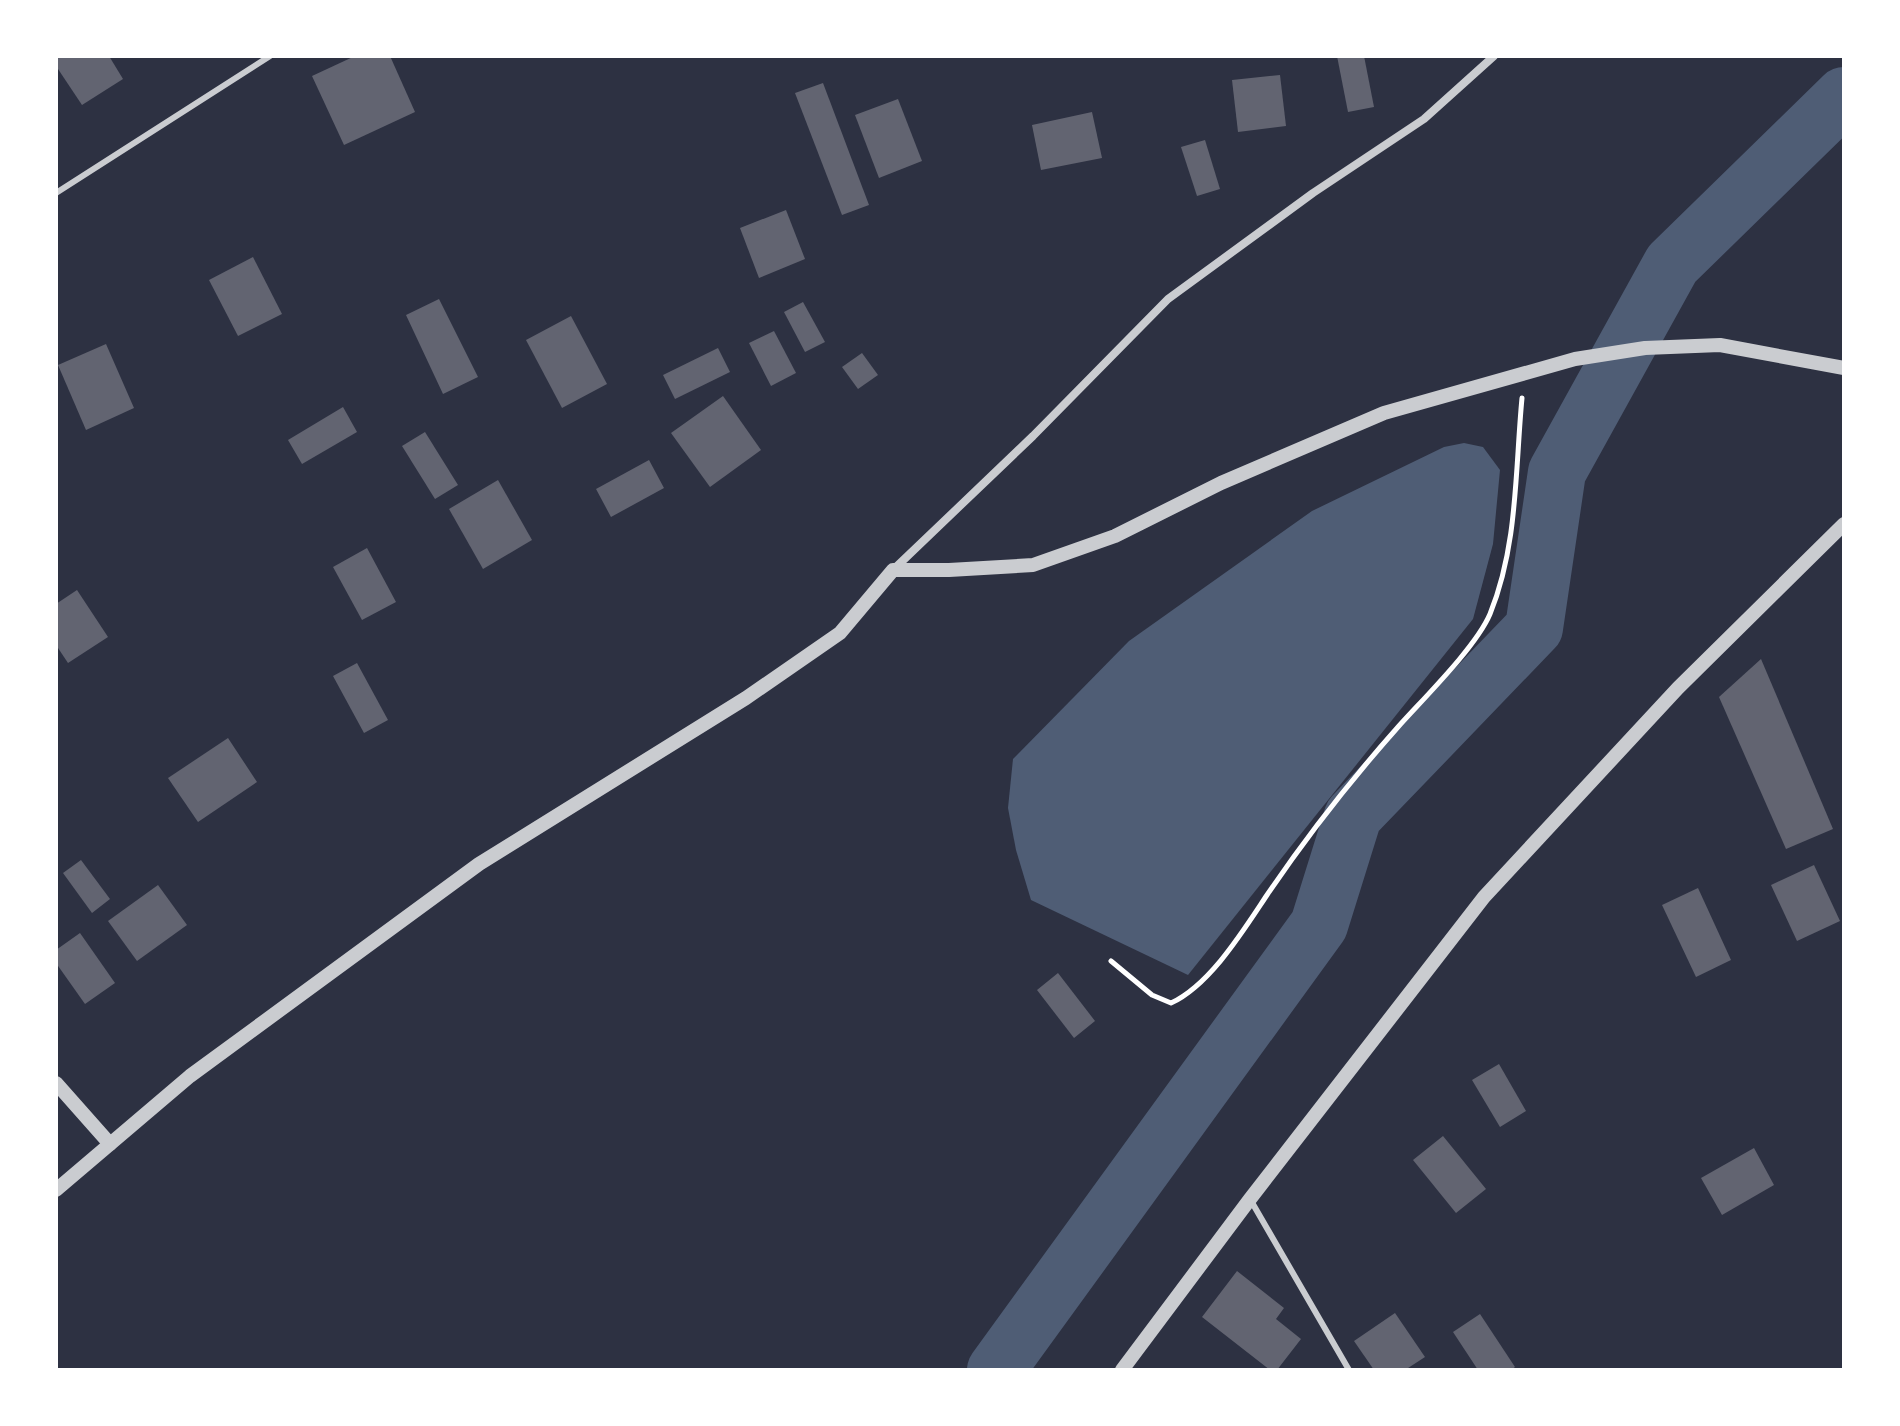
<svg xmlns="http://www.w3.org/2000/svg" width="1900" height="1426" font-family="'Exo 2',sans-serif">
<rect width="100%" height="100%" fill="#2d3142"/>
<path fill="#4f5d75" d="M1464,443L1483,447L1500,470L1493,544L1473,619L1188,975L1031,900L1016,850L1008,808L1013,759L1129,641L1312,511L1444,447Z"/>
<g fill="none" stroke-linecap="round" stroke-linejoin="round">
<path stroke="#4f5d75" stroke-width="58" d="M996,1370L1319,925L1353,816L1534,628L1557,472L1672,264L1844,96"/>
</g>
<g fill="#626471">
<path d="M56,56H109L123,79L82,105L56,66Z"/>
<path d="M355,56H390L415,112L344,145L312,76Z"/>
<path d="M1337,56H1364L1374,107L1348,112Z"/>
<path d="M1280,75L1286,126L1238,132L1232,80Z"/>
<path d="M823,83L869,205L842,215L795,93Z"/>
<path d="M898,99L922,161L879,178L855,115Z"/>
<path d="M1092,112L1102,158L1041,170L1032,125Z"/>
<path d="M1205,140L1220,189L1197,196L1181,147Z"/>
<path d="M786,210L805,259L759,278L740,228Z"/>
<path d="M253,257L282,314L238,336L209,280Z"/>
<path d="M439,299L478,377L443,394L406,315Z"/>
<path d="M803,302L825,342L805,352L784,312Z"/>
<path d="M571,316L607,384L562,408L526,340Z"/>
<path d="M774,331L796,373L771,386L749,343Z"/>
<path d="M106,344L134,408L86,430L58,365Z"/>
<path d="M718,348L730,372L675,399L663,375Z"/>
<path d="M862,353L878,375L858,389L842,367Z"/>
<path d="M723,396L761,450L710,487L671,433Z"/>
<path d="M343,407L357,432L302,464L288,440Z"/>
<path d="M425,432L458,485L435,499L402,446Z"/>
<path d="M649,460L664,488L611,517L596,489Z"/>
<path d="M498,480L532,540L483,569L449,509Z"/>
<path d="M367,548L396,602L362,620L333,567Z"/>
<path d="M77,590L108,637L68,663L56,645V604Z"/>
<path d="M1761,659L1833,829L1786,849L1719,697Z"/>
<path d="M357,663L388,720L364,733L333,676Z"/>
<path d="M228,738L257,782L198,822L168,778Z"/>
<path d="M81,860L110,899L92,913L63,873Z"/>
<path d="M1814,865L1840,921L1797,941L1771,885Z"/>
<path d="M158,885L187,925L137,961L108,921Z"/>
<path d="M1698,888L1731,960L1696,977L1662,905Z"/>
<path d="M80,933L115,983L85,1004L56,963V950Z"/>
<path d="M1058,973L1095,1021L1074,1038L1037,990Z"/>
<path d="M1499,1064L1526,1111L1500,1127L1472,1080Z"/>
<path d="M1443,1136L1486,1189L1456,1213L1413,1160Z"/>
<path d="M1754,1148L1774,1185L1722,1215L1701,1178Z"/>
<path d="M1237,1271L1284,1308L1276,1319L1301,1339L1277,1370H1270L1202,1317Z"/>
<path d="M1395,1313L1425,1357L1405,1370H1374L1354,1341Z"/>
<path d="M1480,1314L1515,1367L1511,1370H1478L1453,1332Z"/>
</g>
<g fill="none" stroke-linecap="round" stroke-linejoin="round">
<path stroke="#fff" stroke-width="5" d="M1111,961L1152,995L1171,1003C1210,985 1243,931 1267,895C1307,836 1350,781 1398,727C1423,699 1476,647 1490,614C1518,545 1515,471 1522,398"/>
<g stroke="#caccd0" stroke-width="6">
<path d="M56,193L270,56"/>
<path d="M1250,1199L1349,1370"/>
</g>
<path stroke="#caccd0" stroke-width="8" d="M894,569L1033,436L1168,299L1313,193L1424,119L1494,56"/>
<g stroke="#caccd0" stroke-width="14">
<path d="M56,1083L110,1144"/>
<path d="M56,1190L190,1076L479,864L746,698L840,633L893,570H949L1033,565L1115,536L1221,483L1384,413L1575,359L1645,348L1720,345L1844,368"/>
<path d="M1122,1370L1250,1199L1484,897L1678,688L1844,524"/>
</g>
</g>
<rect width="1900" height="1426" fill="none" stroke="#ffffff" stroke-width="116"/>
</svg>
